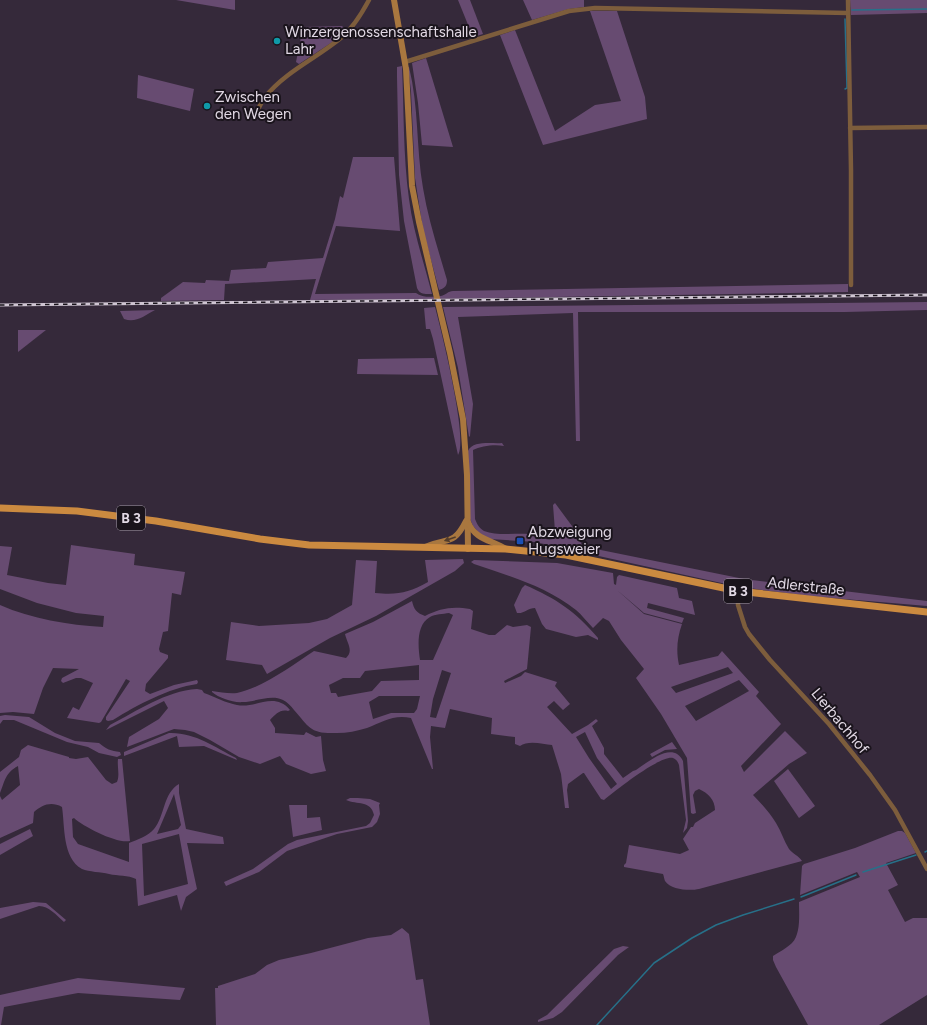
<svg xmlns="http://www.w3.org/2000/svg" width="927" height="1025" font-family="Figtree,sans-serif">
<rect width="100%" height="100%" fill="#35293a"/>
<g fill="#674b71" fill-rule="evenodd">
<path d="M176,0H235V10Z"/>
<path d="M458,0H470L483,34L473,37Z"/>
<path d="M523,0H584V7L569,9L532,20Z"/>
<path d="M850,0H927V13L851,15Z"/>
<path d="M590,11H617L645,97L647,119L543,145L500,35L515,30L555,131L595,105L621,101Z"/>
<path d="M342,26L346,30L337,39L299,64L296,62L303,27Z"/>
<path d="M426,58L453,147L422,145L418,103L412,63Z"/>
<path d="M402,66C404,110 403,155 409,199C413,231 424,263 432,294C425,294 420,295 417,288L404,221L399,175L397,77V67Z"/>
<path d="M408,67H409C419,107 416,148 423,188C428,219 438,249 447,280C447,286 445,288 439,290L423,230L415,178L411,91Z"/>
<path d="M138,75L194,89L190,111L137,98Z"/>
<path d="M353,157H394L400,231L336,226L315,294L416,293C422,298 433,297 441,296C446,295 448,291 453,291L848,284V292L430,299L310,300L316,279L225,284L224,300L161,301V298L183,282L205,283L206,280L229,281L231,270L266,268L268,262L323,258L335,219L340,196L343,198Z"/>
<path d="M927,302V310L845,312H578L580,441H576L573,313L458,317L473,404L470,436L469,437L458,368L443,307Z"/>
<path d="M435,307C441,329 469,442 458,455L433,339L430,329H426L424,308Z"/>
<path d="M155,310C144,316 136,323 124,319L120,311Z"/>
<path d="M18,330H46L18,352Z"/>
<path d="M434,358L438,375L357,374L358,359Z"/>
<path d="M502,443L504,446C495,444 481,446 473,450L475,519C477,524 479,528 484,531C497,536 515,533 528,534C537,535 545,541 553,539L555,531L553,505L555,503L572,526L582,545L586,547L744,579L927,601V606L809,596L762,590L726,584L535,542L489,539L479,533L473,526L470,519L468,451C473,440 492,444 502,443Z"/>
<path d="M71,545L135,554L134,565L185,572L181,595L172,593L168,631L163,632L159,649L160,652L168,655V658L146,684L145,691L150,694L174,685L197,680L198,682L197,684C169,688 137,705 113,720L108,721L106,720V717L130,681L126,679L101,722L99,723L67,718L73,707L79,710L93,683L81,678H76L63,683L61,681L62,678L79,669L53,668L43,688L34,714L13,712L0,713V605C32,619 68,625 103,627L104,616L76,613L37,603L0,589V546L12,547L7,575L48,583L66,585Z"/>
<path d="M463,559L464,563L455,571L376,616L330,638L267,674L262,665L226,660L231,622L259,626L309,623L327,619L352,605L356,560L377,561L375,593C398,595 408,593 428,582L425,560Z"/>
<path d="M474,560L557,563L613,573L614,584L616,585L617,577L619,575L677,588L679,598L692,601L695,615L648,603L647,608L684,618L682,623L644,613L617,590L644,614L682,624C677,638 676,651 679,665L718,656L722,651L759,692L756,696L781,724L741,766L744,772L785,731L807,753L789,764L753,795C761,803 770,813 776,823C781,831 784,841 789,849C793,854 799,856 802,861L699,889C690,891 671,890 665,881C664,879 664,876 663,874L624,867V865L626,863L629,845L680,854L689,850L683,839L691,827H693L695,823L715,810C715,800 708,793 699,789L695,791L693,795L696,813L693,814L691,813L687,758L661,714L636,678L644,669L621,640L609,621L603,618L593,628C587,622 582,615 576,610C546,586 509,576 474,564L471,562ZM728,667L733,673L676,693L671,687ZM739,680L749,691L696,721L685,706Z"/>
<path d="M525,585C557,599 575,611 598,638V640L588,635L576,637L546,629L542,624L535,608C528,608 524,614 517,613L514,605L522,588Z"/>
<path d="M412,601C414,610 417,613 425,616C440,608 453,606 470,609L473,611L471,629L489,635H495L507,625L513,627L527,625L531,627L527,669L504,681L505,683L521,676L525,672L557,682L555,686L570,704L563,710L554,701L547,707L572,734L588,725L596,719L598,721L592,726L604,748V754L623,778L633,771L636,770C648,762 673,740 683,761L688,821L687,828L683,833L686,820L679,765C678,762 676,759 673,758C660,755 615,791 604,800L601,799L584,773H583L568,784L567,790L569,808H565L561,774L552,745C543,744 528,740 520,746L515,744V737L491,734L492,718L450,709L445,728L431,726L430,737L433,769H432L411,718C394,714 382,722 367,728C357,731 347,733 337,733C310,734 310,728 294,710C291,706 287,702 283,700C271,694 255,702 243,702C233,703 219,698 212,692V691C220,692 229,694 237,693C262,688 293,665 314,651L346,658C354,651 347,643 345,634L373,622ZM449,613L453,615L433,660H420C418,646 416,625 430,617C435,614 443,614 449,613ZM419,665V680L381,681L372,691L338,697L336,693H331L329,685L343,678H360L365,671ZM442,670L451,673L436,718L430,717L433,699ZM379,696H420L417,709L414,713H391L373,719L369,702ZM585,732L597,758L617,784L611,789L589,758L576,737Z"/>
<path d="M197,689L202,690L204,693C215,697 226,703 237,705C256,709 274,691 290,710L288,711C280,709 276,714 270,720L275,728V733L304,735L306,732L316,737L321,736L323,760L326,771L311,774L286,764L280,756L260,764L239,757L210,740L194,732L185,730L174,729L127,747L129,737L159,719L168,708L164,701L106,730L110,725C137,711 166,691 197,689Z"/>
<path d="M5,715L29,717L55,733L75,741L99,743C106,749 111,751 120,752L121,755L117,757L99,753L88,747L67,742L14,720H3L0,724V716Z"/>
<path d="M169,733C194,732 215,747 236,758L237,760L204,746L179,747L177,736L124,756V752Z"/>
<path d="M672,742L677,749L665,750L652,757L650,754Z"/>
<path d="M28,745L69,757V758L76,759L88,757L106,780L112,784L117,782C120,775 117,766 118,759H122L130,841C117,844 84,827 74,818L72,819L73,837L78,844L129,862V843C137,840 148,836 154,829C165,816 163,793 179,784V793L186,829L223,837L224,844L187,843L197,889L186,897L181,911L177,895L138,906L136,879C128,875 118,876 109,874C101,872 89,872 82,869C62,858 65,826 62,807C51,801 42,805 34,812L33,823L0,838V796L2,800L20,785L18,766C5,773 5,781 0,793V772L19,757L21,750ZM174,794L181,825L178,829L157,834ZM179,834L188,884L144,896L142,844Z"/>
<path d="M788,769L815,806L799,818L774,781Z"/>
<path d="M358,798L370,799L380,803L379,805L380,814L377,822L372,827L337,834L287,851L259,872L226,886L224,882L253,869L288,844L297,840L366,826L370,823L374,815C371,800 357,805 346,800L350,798Z"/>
<path d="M289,805H307V818L320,817L322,830L293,837Z"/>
<path d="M30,829L33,836L0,855V844Z"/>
<path d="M898,831H902L905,833L916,853L886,863L898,885L888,890L905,922L913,918H927V995L879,1025H808L776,967L773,960V956C779,952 787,948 792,943C801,934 799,914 799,902L860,877L857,872L800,895L802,866L804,864L855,848Z"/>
<path d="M33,902L46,903L66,920L64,922C56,915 49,906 39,906L0,919V908Z"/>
<path d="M402,928L409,934L416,980L423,979L430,1025H216L215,988H218V986L255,974L267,965L279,960L311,953L368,938L391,935Z"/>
<path d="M623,946L629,947L618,955L562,1012L553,1018L538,1022V1020L547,1015L614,949Z"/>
<path d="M78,978L185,988L180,1000L78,993L4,1007L1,1025H0V995Z"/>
</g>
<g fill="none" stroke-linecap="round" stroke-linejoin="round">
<g stroke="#277089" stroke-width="1.5">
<path d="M852,10L927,9"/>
<path d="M845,19L847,88L845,89"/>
<path d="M925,852L927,851"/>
<path d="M863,872L916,855"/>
<path d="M801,897L856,875"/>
<path d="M597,1025L654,963L692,938L716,925L743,915L794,899"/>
</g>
<g stroke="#7d5d3c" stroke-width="4.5">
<path d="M848,0L851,170V285"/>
<path d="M405,62L569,11L595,8L848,13"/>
<path d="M255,116C258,110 261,102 265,97C286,71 317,58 342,37C354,27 362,13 369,0"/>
<path d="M850,128L927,127"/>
<path d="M738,591V605L745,627L749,634L770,660L829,724L870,775L895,810L927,869"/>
</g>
<g stroke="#a9773f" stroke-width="6">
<path d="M394,0L406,69L412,186L419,222L450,353L463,419L467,475L468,549"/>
<path d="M468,522C475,540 492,540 506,549"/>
<path d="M425,547C447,537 453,547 466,521"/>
</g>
<path stroke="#cb8a40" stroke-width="7" d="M0,508L77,511L156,521L260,539L309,545L506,549L566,555L738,591L927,612"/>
<g stroke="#cfc5d2" stroke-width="3">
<path id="rail" d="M0,305L927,295"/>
</g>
<use href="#rail" stroke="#1a141c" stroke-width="1.5" stroke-dasharray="4.5" stroke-linecap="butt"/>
</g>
<defs><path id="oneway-solid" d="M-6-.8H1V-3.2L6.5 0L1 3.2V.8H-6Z"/></defs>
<use fill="#533c2a" href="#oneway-solid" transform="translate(450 539) rotate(161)"/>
<g fill="#0f9aa8" stroke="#1a141c" stroke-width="1.5">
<circle cx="277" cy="41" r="4"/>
<circle cx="207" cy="106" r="4"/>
</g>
<rect fill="#1a4fb4" stroke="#1a141c" stroke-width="1.5" x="516" y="537" width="8" height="8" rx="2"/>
<g text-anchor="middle" stroke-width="4" stroke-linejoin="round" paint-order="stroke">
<g fill="#1a141c" stroke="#a59da8" stroke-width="1">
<rect x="117" y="506" width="28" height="24" rx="3"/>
<rect x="724" y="579" width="28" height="24" rx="3"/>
</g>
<g font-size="14" font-weight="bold" fill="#e1d8e4">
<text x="131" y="523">B 3</text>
<text x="738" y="596">B 3</text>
</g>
<g font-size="15" fill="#e1d8e4" stroke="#1a141c" text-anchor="start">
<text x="285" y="37">Winzergenossenschaftshalle<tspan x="285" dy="17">Lahr</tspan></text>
<text x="215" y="102">Zwischen<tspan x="215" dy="17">den Wegen</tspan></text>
<text x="528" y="537">Abzweigung<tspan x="528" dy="17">Hugsweier</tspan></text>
</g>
<g font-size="15" fill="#e1d8e4" stroke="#1a141c">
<text transform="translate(806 586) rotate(6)" y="5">Adlerstraße</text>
<text transform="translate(840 721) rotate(50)" y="5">Lierbachhof</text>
</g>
</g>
</svg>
